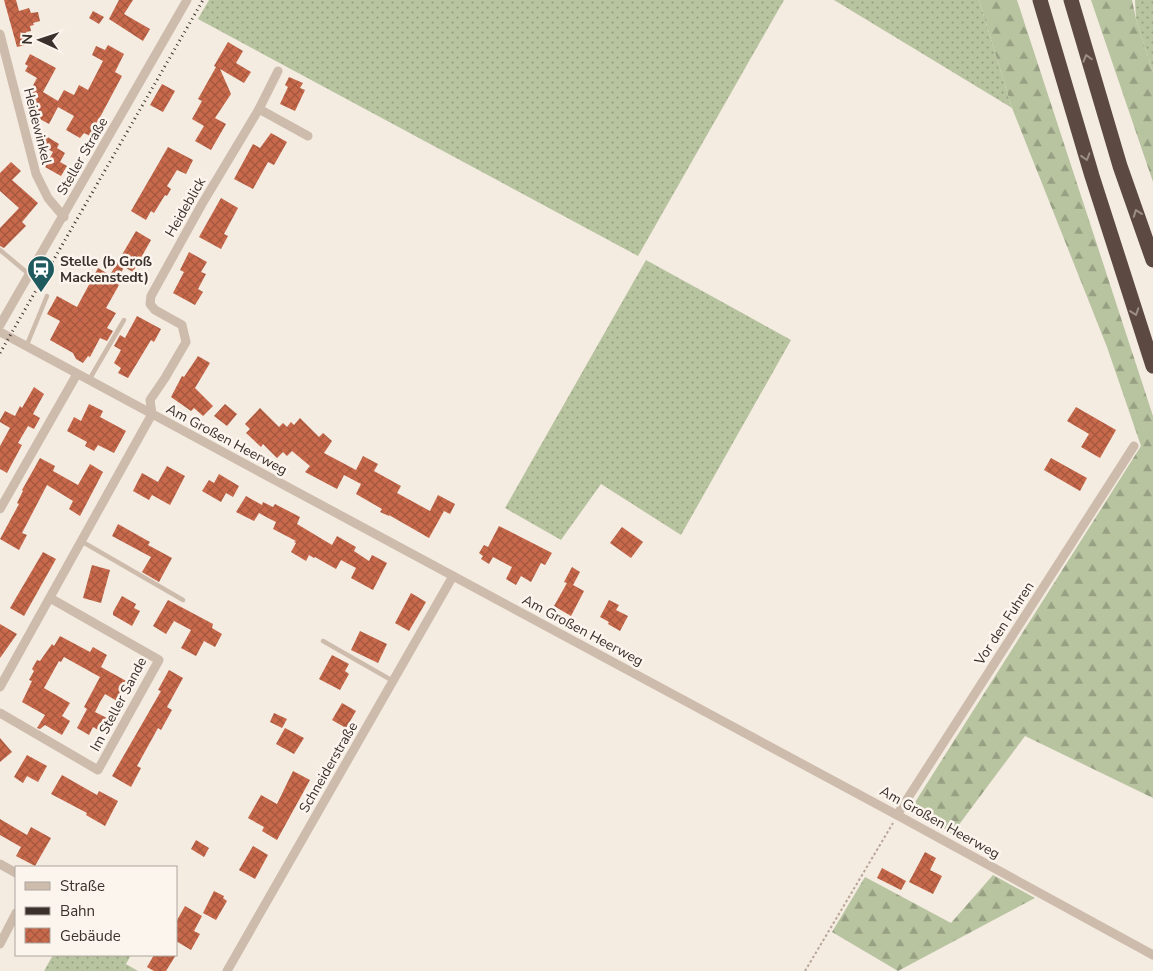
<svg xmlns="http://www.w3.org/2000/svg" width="1153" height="971" font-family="'Nunito Sans',sans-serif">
<defs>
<pattern id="grass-dots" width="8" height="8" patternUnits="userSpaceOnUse" patternTransform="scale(1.25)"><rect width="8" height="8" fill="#b8c4a0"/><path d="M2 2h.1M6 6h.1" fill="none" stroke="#97a083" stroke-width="1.8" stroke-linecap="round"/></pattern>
<pattern id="forest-firs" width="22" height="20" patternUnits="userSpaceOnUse" patternTransform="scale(1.25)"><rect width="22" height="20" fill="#b8c4a0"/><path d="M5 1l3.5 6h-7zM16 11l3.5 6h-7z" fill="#97a083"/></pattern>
<pattern id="building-cross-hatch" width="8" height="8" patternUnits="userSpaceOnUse" patternTransform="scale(1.25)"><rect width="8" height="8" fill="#c8694b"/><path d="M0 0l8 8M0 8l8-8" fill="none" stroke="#a4573f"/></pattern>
</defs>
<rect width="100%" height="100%" fill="#f4ebe1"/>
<g fill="url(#grass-dots)">
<path d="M209,0H784L638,256L198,19Z"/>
<path d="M834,0H979L1012,108Z"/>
<path d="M1135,0H1153V72L1136,19Z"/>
<path d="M646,260L791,340L681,535L601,484L561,540L505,508Z"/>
<path d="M53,955H131L126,964L138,971H44Z"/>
</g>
<g fill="url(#forest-firs)">
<path d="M979,0H1017L1153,416V798L1025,736L952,834L912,807L1141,446L1107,347L1012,108Z"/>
<path d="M1091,0H1132L1136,19L1153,72V182Z"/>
<path d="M993,875L1035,898L898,971L832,932L865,877L951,923Z"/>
</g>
<g fill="url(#building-cross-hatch)">
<path d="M4,0H16L19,11L29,8L31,13L38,12L40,21L33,23L34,25L30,26L31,31L26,32L29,44L17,47Z"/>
<path d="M119,0H133L124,14L150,29L143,41L109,19Z"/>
<path d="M93,11L104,17L99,24L89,18Z"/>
<path d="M228,42L243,51L236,63L251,72L244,83L220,69L231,94L215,118L226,124L211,150L195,141L204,126L192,119L202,101L198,99L216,67L214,66Z"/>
<path d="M108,45L124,54L115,72L122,76L90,136L84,133L80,138L66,130L74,116L58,107L49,124L27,112L32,102L26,98L37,78L25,71L28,66L25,64L30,54L56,68L43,92L58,101L64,90L74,95L79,85L88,90L103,61L92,55L96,46L105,50Z"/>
<path d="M289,77L303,83L300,88L305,90L295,111L280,104L288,87L285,85Z"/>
<path d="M162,84L175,91L163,112L150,105Z"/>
<path d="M271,133L287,142L274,165L268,162L253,189L234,179L253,144L260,148Z"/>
<path d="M46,136L59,144L57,148L65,153L60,162L67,166L61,176L45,167L53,152L41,145Z"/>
<path d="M168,147L193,160L186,174L177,170L167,186L171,189L167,196L165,195L154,213L151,211L146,220L131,211Z"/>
<path d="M11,162L21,171L12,180L38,203L22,222L26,226L4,248L0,246V228L19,208L0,191V173Z"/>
<path d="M221,198L238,208L224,234L228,236L221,249L199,237Z"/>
<path d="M136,231L151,240L133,272L124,267L116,283L119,285L106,308L116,313L107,328L113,331L107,341L100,338L90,357L88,356L83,363L76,359L73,353L50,340L60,321L47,314L57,296L77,307L98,268L110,275Z"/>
<path d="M189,252L207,262L201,272L206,274L198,289L203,292L195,305L173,293L184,272L180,270Z"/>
<path d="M137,316L161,329L154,342L151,340L128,378L118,373L121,368L114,363L121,350L114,346L120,335L125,338Z"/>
<path d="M198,356L210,363L195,388L213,406L203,416L194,408L191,411L171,397L182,376L184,377Z"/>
<path d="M34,387L44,394L33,414L40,418L34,429L28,426L18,443L22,445L7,473L0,469V446L10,428L0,422V420L5,411L15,416L20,406L22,408Z"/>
<path d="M89,404L103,411L100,417L126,431L114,453L98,445L94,451L85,446L87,442L67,431L74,417L81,421Z"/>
<path d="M225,404L237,414L227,426L214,416Z"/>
<path d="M1076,407L1116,430L1100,458L1081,447L1089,434L1067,421Z"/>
<path d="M260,408L279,427L283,423L287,427L291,422L294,425L300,418L319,437L323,433L332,441L324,453L356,470L363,456L378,464L374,471L401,486L397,493L430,511L438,495L455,504L450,514L444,511L429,538L389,515V516L380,512L382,509L356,494L361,484L344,475L337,489L305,472L310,466L292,451L287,456L283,452L277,458L263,444L261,447L246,433L250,429L245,424Z"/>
<path d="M40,458L55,466L53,471L78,485L90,464L103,472L80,516L69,509L73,501L47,485L22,533L27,535L19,550L0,539L19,504L17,503L23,491L22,490Z"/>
<path d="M1051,458L1087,478L1080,491L1044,470Z"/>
<path d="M167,466L185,476L170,505L152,495L149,500L133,491L142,473L158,482Z"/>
<path d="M219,474L239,486L233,497L226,493L221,502L202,491L209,480L214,483Z"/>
<path d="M246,496L262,505L263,502L273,507L275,504L300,517L297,524L332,545L337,536L356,547L354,551L369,561L372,555L387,563L373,590L351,578L356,568L341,560L336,569L315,557L314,558L309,555L306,561L291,552L296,543L294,542L296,541L273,529L276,522L268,518L259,513L254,521L236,512Z"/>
<path d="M118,524L150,542L148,545L172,558L159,582L142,572L151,557L112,536Z"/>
<path d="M499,526L552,553L545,565L541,563L531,582L521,576L516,585L506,579L512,567L493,557L489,564L481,559L483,556L479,553L484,545L488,547Z"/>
<path d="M622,527L643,542L631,558L610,543Z"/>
<path d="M43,552L56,559L24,616L10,608Z"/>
<path d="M92,565L110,570L101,603L83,598Z"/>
<path d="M572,567L580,572L573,585L584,591L571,616L554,606L567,583L564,582Z"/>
<path d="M411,593L426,602L409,631L395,623Z"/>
<path d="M122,596L136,604L134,608L140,611L132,626L113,615V612Z"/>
<path d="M168,600L213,624L212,628L222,634L215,647L204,641L196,656L181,648L191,630L174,621L166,634L153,626Z"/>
<path d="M609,600L619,605L616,610L628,616L620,631L608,624L609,622L600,617Z"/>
<path d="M0,624L17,634L0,658Z"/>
<path d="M360,631L387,644L378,663L351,650Z"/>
<path d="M60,636L90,652L93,647L107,655L101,667L128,682L117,701L105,694L100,702L95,712L107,718L100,731L93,727L89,735L77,728L87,709L84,707L100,677L64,657L61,662L59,661L44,688L70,703L62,716L70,721L62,735L45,725L40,729L37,728L45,715L22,702L32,681L29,680L34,671L32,669L37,660L40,661L52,644L54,646Z"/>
<path d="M332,655L349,664L345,671L349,674L340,690L319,679Z"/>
<path d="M169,670L183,678L167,707L172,710L161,730L158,728L137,766L141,768L131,787L112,776L161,691L158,690Z"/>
<path d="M342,703L356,711L346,728L332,720Z"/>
<path d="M274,713L287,719L282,728L270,722Z"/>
<path d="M285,728L304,738L294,754L276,744Z"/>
<path d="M0,738L12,752L0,762Z"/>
<path d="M27,755L47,766L38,782L27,776L23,783L14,777Z"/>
<path d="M293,771L310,780L277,840L262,831L264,827L248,818L261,795L277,804Z"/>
<path d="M62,775L97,795L99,791L118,801L105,826L86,815L87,813L51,794Z"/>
<path d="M0,819L27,835L31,827L51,838L35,866L16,856L21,847L0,835Z"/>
<path d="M196,840L209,848L204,857L191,849Z"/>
<path d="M253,846L268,855L255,879L239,870Z"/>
<path d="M925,852L936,858L930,870L942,876L933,894L909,882Z"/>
<path d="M882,868L906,881L901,890L877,878Z"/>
<path d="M214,891L224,896L223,898L227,901L216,920L203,913Z"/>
<path d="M185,906L202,916L194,931L200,934L191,950L176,941V922Z"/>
<path d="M154,955H176L166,971H154L147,967Z"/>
</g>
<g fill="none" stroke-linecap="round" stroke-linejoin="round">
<path stroke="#b9a596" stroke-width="2" stroke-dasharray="2.5 2.5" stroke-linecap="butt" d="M805,971L893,823"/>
<g stroke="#cdbbac" stroke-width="4.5">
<path d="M0,250L30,275"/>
<path d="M26,347L47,296"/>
<path d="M89,380L124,320"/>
<path d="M81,541L183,600"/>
<path d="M323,641L393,681"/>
</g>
<g stroke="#cdbbac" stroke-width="9">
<path d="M0,34L36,174L48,198L64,217"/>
<path d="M259,109L308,136"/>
<path d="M0,325L187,0"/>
<path d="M0,332L897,815L1153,955"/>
<path d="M0,509L77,374"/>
<path d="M0,687L152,414L150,400L165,378L186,342L182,325L155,310L150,304L151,296L202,204L259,109L278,71"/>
<path d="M0,713L98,770L159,660L50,598"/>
<path d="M897,815L1134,446"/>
<path d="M0,864L16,873"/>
<path d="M0,944L16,913"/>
<path d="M227,971L453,576"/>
</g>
<g stroke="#5c4a42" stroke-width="15">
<path d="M1040,0L1092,176L1153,366"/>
<path d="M1071,0L1120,166L1153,260"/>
</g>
<path stroke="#3b302b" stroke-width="3" stroke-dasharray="1 4" stroke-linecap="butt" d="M0,353L203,0"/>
</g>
<defs><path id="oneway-chevron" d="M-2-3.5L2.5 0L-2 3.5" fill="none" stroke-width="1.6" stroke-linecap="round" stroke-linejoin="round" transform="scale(1.25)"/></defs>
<g stroke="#9c8e87">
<use href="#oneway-chevron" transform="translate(1087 58) rotate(-106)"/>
<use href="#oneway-chevron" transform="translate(1086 157) rotate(73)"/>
<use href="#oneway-chevron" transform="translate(1137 213) rotate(-110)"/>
<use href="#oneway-chevron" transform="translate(1135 312) rotate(71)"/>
</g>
<defs>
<g id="station-pin" transform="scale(1.4375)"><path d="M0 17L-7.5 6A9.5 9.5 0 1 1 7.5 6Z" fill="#1f5a5e" stroke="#fbf5ee"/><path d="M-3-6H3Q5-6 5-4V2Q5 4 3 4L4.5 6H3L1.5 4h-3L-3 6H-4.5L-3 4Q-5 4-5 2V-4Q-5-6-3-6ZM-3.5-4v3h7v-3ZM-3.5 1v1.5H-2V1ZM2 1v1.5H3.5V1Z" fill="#fff"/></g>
</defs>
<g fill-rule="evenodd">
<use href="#station-pin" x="41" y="269"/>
</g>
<g text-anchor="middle" stroke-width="5" stroke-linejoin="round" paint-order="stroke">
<g font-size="14" fill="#3b302b" stroke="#fbf5ee">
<text transform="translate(38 126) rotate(76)" y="5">Heidewinkel</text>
<text transform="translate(82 156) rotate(-60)" y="5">Steller Straße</text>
<text transform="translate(185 207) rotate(-60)" y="5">Heideblick</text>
<text transform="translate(227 439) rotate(28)" y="5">Am Großen Heerweg</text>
<text transform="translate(1004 623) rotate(-57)" y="5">Vor den Fuhren</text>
<text transform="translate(583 630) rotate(28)" y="5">Am Großen Heerweg</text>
<text transform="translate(118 704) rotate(-62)" y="5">Im Steller Sande</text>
<text transform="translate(328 767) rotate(-60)" y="5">Schneiderstraße</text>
<text transform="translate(940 822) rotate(29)" y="5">Am Großen Heerweg</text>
</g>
<g font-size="14" font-weight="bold" fill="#3b302b" stroke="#fbf5ee" text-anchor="start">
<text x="60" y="266">Stelle (b Groß<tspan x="60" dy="16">Mackenstedt)</tspan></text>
</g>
</g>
<rect x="15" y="866" width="162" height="90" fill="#fbf5ee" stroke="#aea6a0"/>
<rect x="25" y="882" width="25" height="8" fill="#cdbbac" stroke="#aea6a0"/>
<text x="60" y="891" font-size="15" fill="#3b302b">Straße</text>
<rect x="25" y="907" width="25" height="8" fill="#3b302b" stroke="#aea6a0"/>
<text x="60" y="916" font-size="15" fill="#3b302b">Bahn</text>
<rect x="25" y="928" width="25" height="15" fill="url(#building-cross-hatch)" stroke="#aea6a0"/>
<text x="60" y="941" font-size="15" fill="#3b302b">Gebäude</text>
<g transform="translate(40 40) rotate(273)" stroke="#fbf5ee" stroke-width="4" paint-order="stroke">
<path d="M0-4L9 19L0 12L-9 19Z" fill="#3b302b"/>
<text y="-8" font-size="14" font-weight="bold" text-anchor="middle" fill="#3b302b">N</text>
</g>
</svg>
